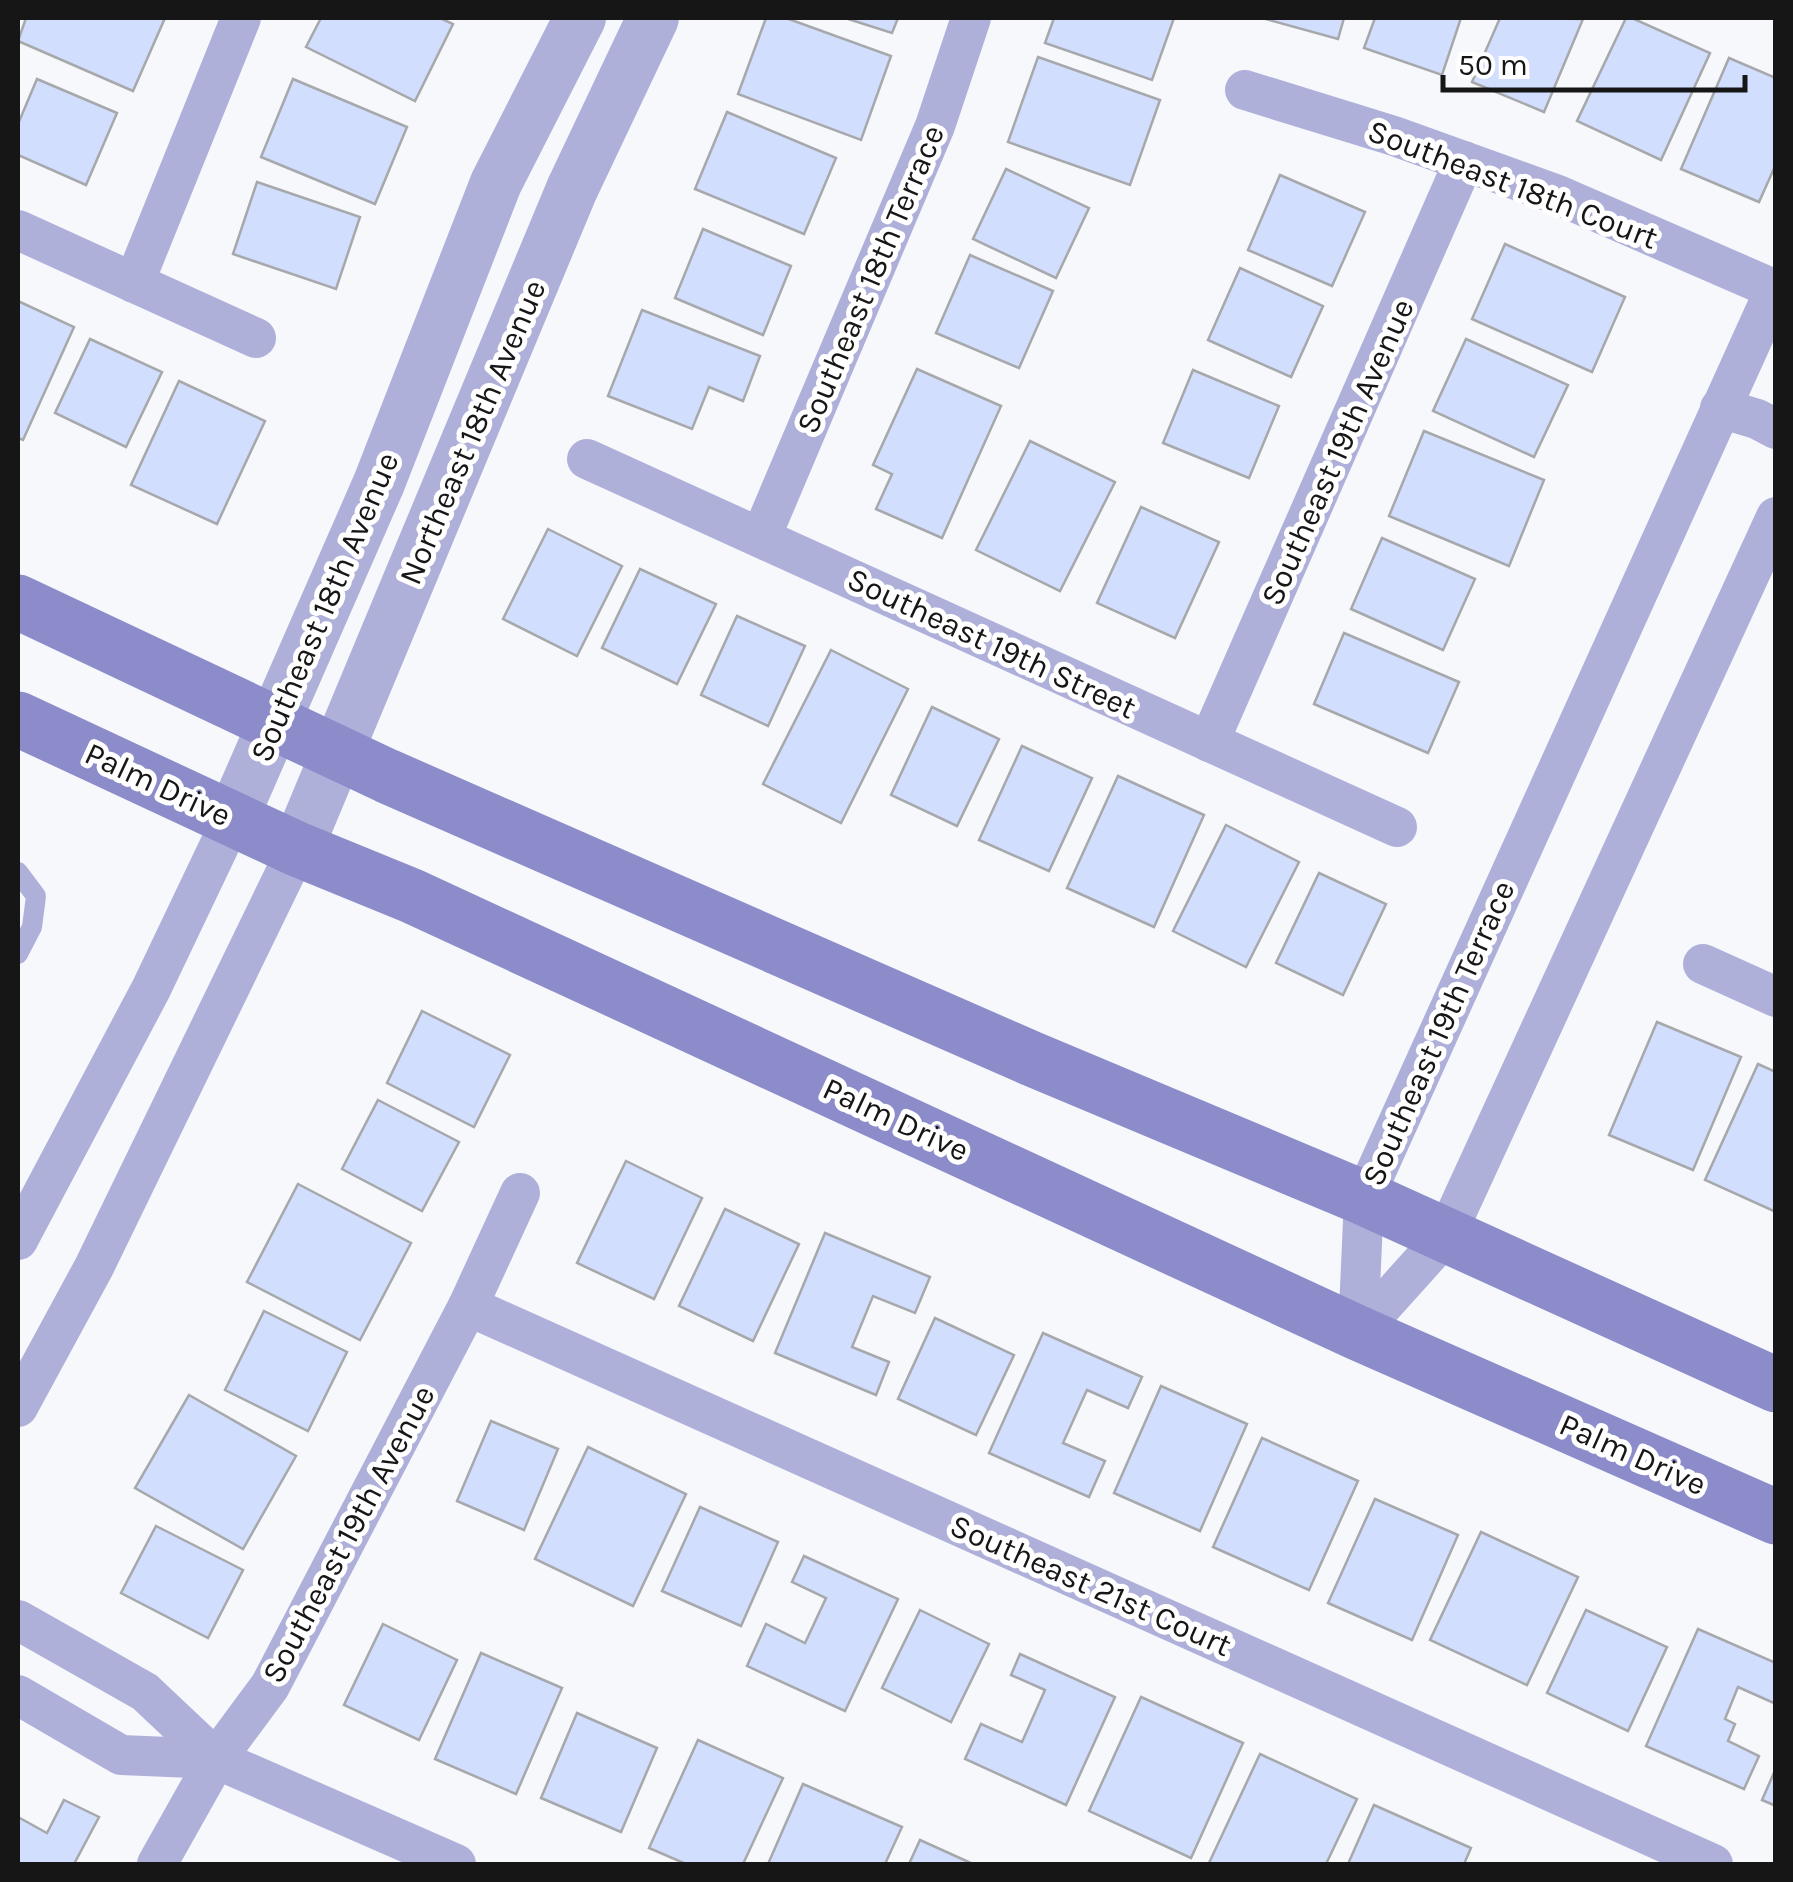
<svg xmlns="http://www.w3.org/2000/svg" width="1793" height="1882" font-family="Karla,sans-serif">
<rect width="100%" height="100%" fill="#f6f8fc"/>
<g fill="#d1defd" stroke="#a7a8ac" stroke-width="2.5">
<path d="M26,18H165L133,91L18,41Z"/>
<path d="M321,18H440L453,24L415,101L306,47Z"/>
<path d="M766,18H786L891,56L861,140L738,94Z"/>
<path d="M845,18H898L892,33Z"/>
<path d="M1054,18H1174L1152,80L1045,43Z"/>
<path d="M1262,18H1344L1338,39Z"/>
<path d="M1375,18H1461L1442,75L1364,48Z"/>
<path d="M1500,18L1583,19L1544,112L1472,82Z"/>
<path d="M1626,18H1632L1710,53L1661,160L1577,121Z"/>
<path d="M1038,57L1160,100L1130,185L1008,142Z"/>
<path d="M1729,58L1776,78V164L1759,202L1681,169Z"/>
<path d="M37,79L117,113L86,185L18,155V124Z"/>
<path d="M293,79L407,127L375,204L261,157Z"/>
<path d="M727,112L836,158L804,234L695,189Z"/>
<path d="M1006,169L1089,208L1056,278L973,239Z"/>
<path d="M1280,175L1365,212L1332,286L1248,250Z"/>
<path d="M257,182L360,217L336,289L233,254Z"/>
<path d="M703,229L791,266L763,335L675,298Z"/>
<path d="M1505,244L1625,297L1592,372L1472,319Z"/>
<path d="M970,255L1053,291L1019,368L936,333Z"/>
<path d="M1240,268L1323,306L1291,377L1208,340Z"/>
<path d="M18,301L74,327L23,440L18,438Z"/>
<path d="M642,310L760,356L743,401L709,387L692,429L608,396Z"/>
<path d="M90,339L162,372L126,447L55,413Z"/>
<path d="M1466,339L1568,385L1534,457L1433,411Z"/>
<path d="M917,369L1001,406L942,538L876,509L892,474L873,465Z"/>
<path d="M1193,370L1279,406L1249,478L1163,443Z"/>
<path d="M179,381L265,421L217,524L131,485Z"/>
<path d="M1424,431L1544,480L1509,566L1389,516Z"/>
<path d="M1030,441L1115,482L1060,591L976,550Z"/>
<path d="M1141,507L1219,542L1175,638L1097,603Z"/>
<path d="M548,529L622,566L577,656L503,619Z"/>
<path d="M1382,538L1475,579L1443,650L1351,609Z"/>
<path d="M640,569L716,604L677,684L602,648Z"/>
<path d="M737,616L805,646L768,726L701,695Z"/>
<path d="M1344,633L1459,682L1428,753L1314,704Z"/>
<path d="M831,650L908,689L841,823L763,784Z"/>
<path d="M932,707L999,739L957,826L891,795Z"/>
<path d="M1022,746L1092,778L1049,871L979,840Z"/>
<path d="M1118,776L1204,815L1154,927L1067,888Z"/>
<path d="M1226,825L1299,862L1246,967L1173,931Z"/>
<path d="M1319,873L1386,904L1343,995L1276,963Z"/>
<path d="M422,1011L510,1055L474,1127L387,1083Z"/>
<path d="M1657,1022L1741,1057L1693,1170L1609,1135Z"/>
<path d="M1758,1064L1776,1072V1212L1705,1180Z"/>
<path d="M378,1100L459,1142L422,1211L342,1169Z"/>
<path d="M626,1161L702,1198L654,1299L577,1263Z"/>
<path d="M298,1184L411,1243L360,1340L247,1282Z"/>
<path d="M725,1209L799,1244L753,1341L679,1306Z"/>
<path d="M825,1233L930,1277L915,1313L873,1296L852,1347L889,1362L876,1395L775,1353Z"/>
<path d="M264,1311L347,1352L308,1431L225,1390Z"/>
<path d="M935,1318L1014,1355L976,1435L898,1399Z"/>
<path d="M1043,1333L1142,1377L1128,1408L1087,1390L1063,1443L1105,1461L1089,1497L989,1453Z"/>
<path d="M1161,1386L1247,1424L1200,1531L1114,1493Z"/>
<path d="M189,1395L296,1456L243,1549L135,1488Z"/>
<path d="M491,1421L558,1449L524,1530L457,1501Z"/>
<path d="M1262,1438L1358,1481L1309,1590L1213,1547Z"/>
<path d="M588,1447L686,1494L633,1606L535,1559Z"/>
<path d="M1375,1499L1458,1535L1412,1640L1328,1603Z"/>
<path d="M700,1507L778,1542L741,1626L662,1591Z"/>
<path d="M156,1526L243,1570L208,1638L121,1593Z"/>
<path d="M1481,1532L1578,1577L1527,1685L1430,1640Z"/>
<path d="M804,1556L898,1599L845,1711L747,1666L766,1624L805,1643L826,1598L792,1582Z"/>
<path d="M920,1610L989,1644L951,1722L882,1688Z"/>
<path d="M1586,1610L1667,1647L1628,1731L1547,1693Z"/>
<path d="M383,1624L457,1660L419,1740L344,1705Z"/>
<path d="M1698,1629L1776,1663V1704L1738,1687L1725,1719L1735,1724L1728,1741L1759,1756L1744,1789L1646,1746Z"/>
<path d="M481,1653L562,1688L516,1794L435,1759Z"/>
<path d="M1020,1654L1115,1697L1066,1805L965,1759L981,1724L1022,1742L1045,1690L1011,1675Z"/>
<path d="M1141,1697L1243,1743L1191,1858L1089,1811Z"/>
<path d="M577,1713L657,1748L621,1832L541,1798Z"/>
<path d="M698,1740L783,1778L743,1864H686L649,1848Z"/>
<path d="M1260,1754L1357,1799L1326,1864L1209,1863Z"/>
<path d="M1776,1768V1806L1762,1800Z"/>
<path d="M803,1784L902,1827L885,1864H768Z"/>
<path d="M64,1800L99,1817L74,1864H18V1817L47,1833Z"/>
<path d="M1374,1805L1471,1848L1464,1864H1348Z"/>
<path d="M920,1840L973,1864H909Z"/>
</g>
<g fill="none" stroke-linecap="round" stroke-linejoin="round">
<path stroke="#afb0da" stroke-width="20" d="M18,872L36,896L32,927L18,954"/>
<g stroke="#afb0da" stroke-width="40">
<path d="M1245,90L1394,136L1558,195L1776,290"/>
<path d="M18,230L256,338"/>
<path d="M134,283L241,18"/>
<path d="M1720,408L1757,419L1776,429"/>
<path d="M587,459L1397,827"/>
<path d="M761,537L935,126L971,18"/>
<path d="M1209,742L1464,161"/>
<path d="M1703,964L1776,997"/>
<path d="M18,1240L151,989L232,819"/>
<path d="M468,1306L1713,1864"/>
<path d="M1358,1333L1364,1198L1776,287"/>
<path d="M1358,1333L1446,1235L1776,517"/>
<path d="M18,1407L94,1267L297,849"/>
<path d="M18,1620L145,1692L216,1759L456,1864"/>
<path d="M18,1695L121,1755L216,1759"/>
<path d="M157,1864L216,1759L270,1686L468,1306L520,1193"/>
</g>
<g stroke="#afb0da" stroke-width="52">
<path d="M232,819L379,483L496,183L580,18"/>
<path d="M297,849L572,189L653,18"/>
</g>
<g stroke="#8c8cca" stroke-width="55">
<path d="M18,602L387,776L1030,1058L1364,1198L1776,1385"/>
<path d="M18,719L297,849L412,896L1358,1333L1776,1517"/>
</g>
</g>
<g text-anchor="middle" stroke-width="10" stroke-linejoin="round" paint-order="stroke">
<g font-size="32" fill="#161617" stroke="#fff">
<text transform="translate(1513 184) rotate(21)" y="11">Southeast 18th Court</text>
<text transform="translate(870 279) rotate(-67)" y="11">Southeast 18th Terrace</text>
<text transform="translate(472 432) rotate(-67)" y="11">Northeast 18th Avenue</text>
<text transform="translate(1337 452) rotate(-66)" y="11">Southeast 19th Avenue</text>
<text transform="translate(324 607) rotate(-67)" y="11">Southeast 18th Avenue</text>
<text transform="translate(992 643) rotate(25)" y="11">Southeast 19th Street</text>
<text transform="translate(158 784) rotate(25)" y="11">Palm Drive</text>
<text transform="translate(1438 1033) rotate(-66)" y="11">Southeast 19th Terrace</text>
<text transform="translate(896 1119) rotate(25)" y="11">Palm Drive</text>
<text transform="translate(1633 1454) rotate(24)" y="11">Palm Drive</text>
<text transform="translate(348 1534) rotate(-62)" y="11">Southeast 19th Avenue</text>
<text transform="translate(1091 1585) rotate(24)" y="11">Southeast 21st Court</text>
</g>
</g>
<rect width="1793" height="1882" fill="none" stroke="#161617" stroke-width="40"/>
<path d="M1443 75v15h302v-15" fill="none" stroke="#161617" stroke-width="5"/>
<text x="1458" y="75" font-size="30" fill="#161617" stroke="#ffffff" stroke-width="8" paint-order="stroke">50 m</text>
</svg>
